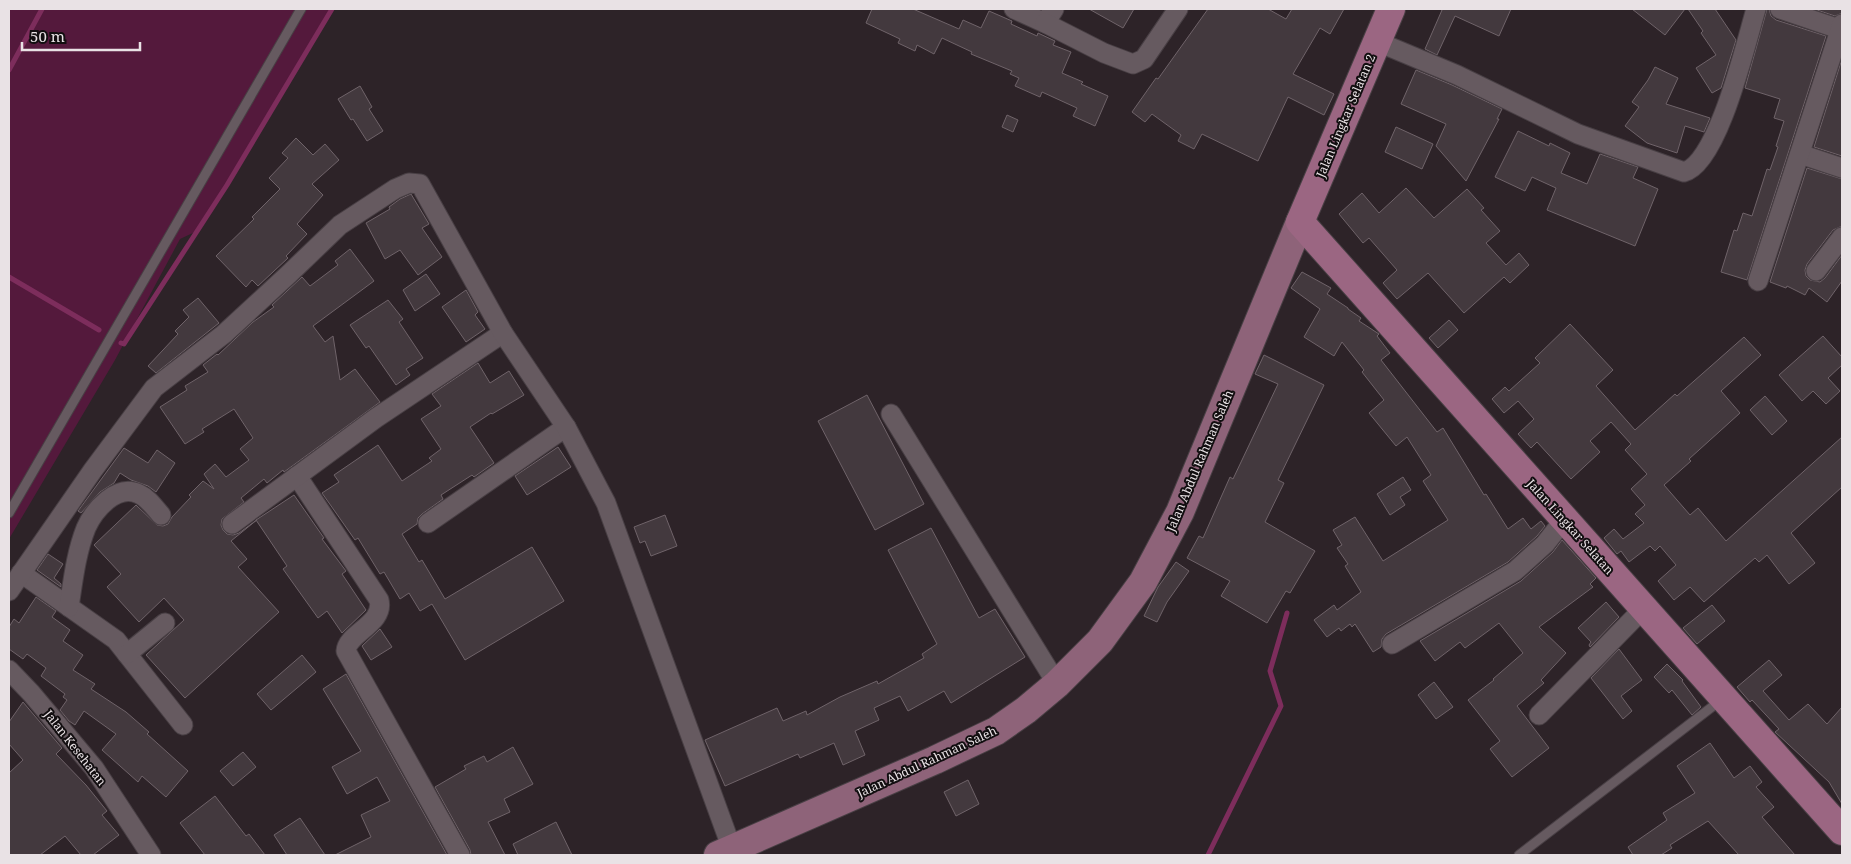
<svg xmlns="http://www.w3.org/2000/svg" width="1851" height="864" font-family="'Noto Serif',serif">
<rect width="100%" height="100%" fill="#2d2328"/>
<path fill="#54193c" d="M9,9H332L227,185L197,231L180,239L115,360L9,539Z"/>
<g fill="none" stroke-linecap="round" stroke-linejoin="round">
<g stroke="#7d2d5c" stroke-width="5">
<path d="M9,70L42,9"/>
<path d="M9,277L99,330"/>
<path d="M121,343L124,344L227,185L332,9"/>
<path d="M1208,855L1281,706L1270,671L1287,613"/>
</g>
</g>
<g fill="#43393e" stroke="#6f6369">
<path d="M872,9H913L959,29L963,20L981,28L989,11L1012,21L1011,24L1037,36L1038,33L1055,41L1053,45L1071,52L1062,73L1083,82L1081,84L1108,96L1095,126L1073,116L1077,108L1042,92L1040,97L1015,86L1019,78L1010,74L1012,71L971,54L972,52L942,38L934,54L917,45L915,51L898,43L900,39L866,23Z"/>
<path d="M1089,9H1134L1123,28Z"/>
<path d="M1208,9H1268L1286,19L1292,9H1344L1330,34L1320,28L1293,74L1334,94L1324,115L1288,97L1258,161L1202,134L1194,149L1178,141L1181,135L1152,114L1145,122L1132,112L1156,78L1158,79Z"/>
<path d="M1439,9H1511L1499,36L1455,16L1437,55L1425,49L1442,10Z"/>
<path d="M1632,9H1685L1665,35Z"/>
<path d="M1688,9H1715L1736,40L1721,88L1712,93L1696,68L1716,55L1701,33L1703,31Z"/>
<path d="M1767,9H1769L1771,16L1776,20L1826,36L1747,280L1721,272L1734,230L1737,231L1743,213L1752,216L1767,169L1770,170L1778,147L1776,146L1784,121L1774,118L1780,99L1745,88Z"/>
<path d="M1814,9H1842V13L1835,16Z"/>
<path d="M1842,59V156L1814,147Z"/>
<path d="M1655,67L1678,78L1666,104L1710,118L1704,132L1685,126L1677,153L1647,143L1625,126L1639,107L1632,102L1648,80Z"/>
<path d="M1416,70L1452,85L1502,109L1497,119H1499L1466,181L1436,146L1446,124L1401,104Z"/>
<path d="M360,86L372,107L369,109L383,131L367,141L353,119L351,120L338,99Z"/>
<path d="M1007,115L1018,120L1013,132L1002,127Z"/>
<path d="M1396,127L1433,144L1422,169L1385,152Z"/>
<path d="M1518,131L1549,146L1550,143L1570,153L1561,173L1587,184L1600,154L1638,167L1633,178L1658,189L1635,246L1547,210L1556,188L1532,177L1525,191L1495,177Z"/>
<path d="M296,138L313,155L325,144L339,160L312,184L323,195L297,224L307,234L286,256L288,258L258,286L252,280L246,287L216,256L254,219L252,217L280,189L269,178L288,158L282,153Z"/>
<path d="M1807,168L1842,179V226L1833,230L1807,264L1805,270L1806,276L1810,280L1820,282L1825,278L1842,255V281L1827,302L1809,288L1805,295L1787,286L1786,288L1770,282Z"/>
<path d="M1406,188L1434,218L1467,189L1484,208L1481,210L1500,231L1486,243L1506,265L1519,253L1529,265L1510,283L1504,277L1464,313L1428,273L1397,299L1383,283L1397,270L1369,238L1363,243L1339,214L1362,193L1379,213Z"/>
<path d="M411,194L429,224L422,228L442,257L418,275L400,250L385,259L366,223L390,209L389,207L400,199Z"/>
<path d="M350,249L374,281L313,326L325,342L333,336L340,380L355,369L380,402L284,472L283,470L267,483L264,479L241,498L244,502L222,519L221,525L223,530L227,534L233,535L239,533L258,519L231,541L247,559L238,567L279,612L185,698L146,655L184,620L164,598L139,622L107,587L121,574L94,545L136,505L157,525L163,526L168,524L172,517L191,497L189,495L203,481L214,489L204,474L215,464L226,477L249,460L240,449L253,438L234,409L202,429L204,432L185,444L160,407L187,390L185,386L208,372L203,365L217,354L218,355L253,322L274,307L272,305L302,277L310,286L338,265L335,261Z"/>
<path d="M1302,272L1331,288L1327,294L1348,308V309L1361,318L1359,321L1379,334L1377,336L1390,353L1381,360L1437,432L1443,428L1484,495L1486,494L1508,529L1523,518L1531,529L1541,521L1545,526L1537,536L1508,562L1386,634L1382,639L1381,647L1373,652L1355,624L1352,627L1350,624L1341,631L1339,628L1327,637L1314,620L1334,605L1337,610L1361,592L1345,566L1348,564L1337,548L1342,545L1333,530L1355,517L1383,561L1448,520L1423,481L1431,475L1407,437L1396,446L1369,413L1384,400L1362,372L1364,370L1342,342L1334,356L1304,337L1320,309L1291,288Z"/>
<path d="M426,274L440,294L415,311L403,290Z"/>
<path d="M466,290L478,312L475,315L485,329L466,342L442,307Z"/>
<path d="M198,298L219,323L156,373L148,366L178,334L175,331L189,317L183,310Z"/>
<path d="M388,300L403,319L399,322L423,358L406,369L410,375L396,385L369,346L366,348L350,325Z"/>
<path d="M1449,320L1458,330L1438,348L1429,338Z"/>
<path d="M1570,324L1613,370L1596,386L1635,430L1675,394L1677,396L1744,337L1761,355L1721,391L1740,413L1689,459L1691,461L1664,485L1690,515L1698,508L1726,541L1842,437V487L1791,533L1815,563L1789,584L1767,555L1759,562L1755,558L1704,602L1690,587L1674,600L1658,581L1676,565L1660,546L1655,551L1650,546L1629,562L1621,551L1617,554L1604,538L1614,529L1623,539L1644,523L1635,514L1645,505L1631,489L1647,474L1625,450L1631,444L1611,422L1590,441L1600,452L1571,479L1537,442L1531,448L1518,434L1534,419L1518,401L1504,413L1492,399L1505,387L1509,391L1540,363L1535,358Z"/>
<path d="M1823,336L1842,357V365L1828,378L1840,391L1826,404L1813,391L1802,401L1779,375Z"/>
<path d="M1264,355L1324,385L1278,480L1284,483L1265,522L1315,551L1290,593L1286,591L1267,623L1221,596L1230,581L1187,558L1199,536L1203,538L1230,477L1233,479L1278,384L1255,374Z"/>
<path d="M478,363L490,383L509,371L524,395L492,414L491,413L470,427L494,463L474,477L472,475L441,495L443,499L422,514L418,518L417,524L402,534L419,562L422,560L445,599L532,547L564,601L465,660L432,604L420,611L409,593L400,599L384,572L380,574L358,538L355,540L322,493L339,482L334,475L378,445L402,481L432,461L429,458L441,449L421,419L441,406L432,394Z"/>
<path d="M867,395L924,504L875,530L818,421Z"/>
<path d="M1765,396L1787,421L1772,435L1750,410Z"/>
<path d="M558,447L571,467L527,495L515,476Z"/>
<path d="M124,448L148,463L157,450L175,463L156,492L148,486L131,480L120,473L114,483L100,492L81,513L78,511Z"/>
<path d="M1403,477L1411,490L1400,497L1405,505L1390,515L1377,494Z"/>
<path d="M294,495L324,538L322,539L346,571L342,574L366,610L342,633L327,611L318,618L283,569L287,566L256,520Z"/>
<path d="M665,515L677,546L651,556L645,541L640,543L634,527Z"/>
<path d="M931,528L979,618L995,609L1025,657L951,703L944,691L908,711L900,696L874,708L879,720L855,731L865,755L843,765L834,743L800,758L798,754L725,786L705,740L777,708L783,721L806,711L807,715L840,697L877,681L878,684L924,658L922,654L937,644L888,550Z"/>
<path d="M1562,540L1596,578L1590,584L1593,587L1539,627L1566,653L1541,680L1544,683L1517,706L1549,748L1512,777L1490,749L1500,741L1468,700L1494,680L1493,679L1523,653L1499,623L1465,648L1460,642L1435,661L1420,641L1521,581L1553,552Z"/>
<path d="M48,554L63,564L54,578L61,584V587L37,570Z"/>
<path d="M1176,562L1189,571L1167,602L1157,622L1144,616L1158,587Z"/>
<path d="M36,597L56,611L52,617L70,630L63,641L83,655L73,670L95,684L91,689L126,712L149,732L147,734L188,771L166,797L142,776L138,782L102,750L116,734L84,711L75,725L69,721L60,710L67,700L63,697L65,694L41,676L46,668L27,654L23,659L9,649V627L14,619L19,623Z"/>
<path d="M1606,602L1619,617L1590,647L1589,645L1591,642L1578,628Z"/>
<path d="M1712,605L1725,621L1697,644L1683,628Z"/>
<path d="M380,629L392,647L371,660L362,646Z"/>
<path d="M1619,649L1642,680L1621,696L1632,711L1623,719L1591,678Z"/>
<path d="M302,655L316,672L271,710L257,694Z"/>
<path d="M1769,660L1782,675L1763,691L1789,720L1808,704L1827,724L1842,707V804L1829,782L1775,732L1779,729L1752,700L1750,702L1737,687Z"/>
<path d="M1667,664L1683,680L1682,681L1701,707L1692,715L1672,690L1669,693L1654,677Z"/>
<path d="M346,674L447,855H335L371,837L361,815L390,801L377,777L347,794L332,767L361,751L323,689Z"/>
<path d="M1434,682L1453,707L1436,719L1418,695Z"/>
<path d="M23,702L62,748L56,754L86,785L107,811L102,815L119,835L93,855H81L65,836L40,855H9V773L23,760L9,744V722Z"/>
<path d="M1710,743L1734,778L1750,766L1762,782L1756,787L1774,807L1762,817L1795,855H1739L1708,821L1670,845L1672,848L1661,855H1633L1628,847L1667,820L1663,813L1695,793L1677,766Z"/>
<path d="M513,747L533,784L504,799L510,812L488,822L505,855H471L470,850L435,787L466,769L464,766L484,756L487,762Z"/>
<path d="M243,752L256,767L233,786L220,771Z"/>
<path d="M968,780L979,804L956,816L944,792Z"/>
<path d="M215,796L246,836L249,834L265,855H205L180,823Z"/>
<path d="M300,818L325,855H287L274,835Z"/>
<path d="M556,822L572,855H518L513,844Z"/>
</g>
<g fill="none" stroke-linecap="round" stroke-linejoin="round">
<g stroke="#483f44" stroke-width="11">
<g id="service">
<path d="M9,513L301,9"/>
<path d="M1519,855L1721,700"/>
</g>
</g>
<g stroke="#483f44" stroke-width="21">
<g id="minor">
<path d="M1014,9L1045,23L1054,9"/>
<path d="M1780,9L1842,30"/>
<path d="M1045,23L1104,53L1133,64L1144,59L1178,9"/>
<path d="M1378,42L1457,75L1578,134L1684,172C1718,164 1746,42 1756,9"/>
<path d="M1800,154L1842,168"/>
<path d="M1816,271L1842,237"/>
<path d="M1758,281L1842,24"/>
<path d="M891,414L1057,684"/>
<path d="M297,476L379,600C385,624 347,633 346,651L460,855"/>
<path d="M428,523L566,427"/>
<path d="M232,524L376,418L503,333"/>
<path d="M21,573L116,640L183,725"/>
<path d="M9,591L93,470L154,388L224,334L289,274L340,225L395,189L409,183L420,184L503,333L566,427L606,503L732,849"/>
<path d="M69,607C73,581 76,553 86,528C94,510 117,483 139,494C148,498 154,507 161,515"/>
<path d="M1392,644L1515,571L1545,544L1564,520"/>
<path d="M127,654L165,623"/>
<path d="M9,670L31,693L94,768L151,855"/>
<path d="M1539,715L1643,609"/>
</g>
</g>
<g stroke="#483f44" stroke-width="30">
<path id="primary" d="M718,855L935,760L996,731L1026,710L1057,684L1100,641L1143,582L1180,512L1300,222"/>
</g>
<g stroke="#483f44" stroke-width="30">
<path id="trunk" d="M1391,9L1300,222L1842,831"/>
</g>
<use href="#service" stroke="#665a60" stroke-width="9"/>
<use href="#minor" stroke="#665a60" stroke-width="19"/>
<use href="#primary" stroke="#8e6379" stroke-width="28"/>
<use href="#trunk" stroke="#9b6682" stroke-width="28"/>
</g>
<g text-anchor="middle" stroke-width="4" stroke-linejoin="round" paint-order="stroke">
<g font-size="12" fill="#e9e2e5" stroke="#120e10">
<text transform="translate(1346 116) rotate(-67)" y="4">Jalan Lingkar Selatan 2</text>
<text transform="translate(1200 461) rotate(-67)" y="4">Jalan Abdul Rahman Saleh</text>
<text transform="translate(1570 527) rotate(48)" y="4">Jalan Lingkar Selatan</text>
<text transform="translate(75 748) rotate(52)" y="4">Jalan Kesehatan</text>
<text transform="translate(927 762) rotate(-25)" y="4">Jalan Abdul Rahman Saleh</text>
</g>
</g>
<rect width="1851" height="864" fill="none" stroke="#e9e2e5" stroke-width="20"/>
<path d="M22 42v8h118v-8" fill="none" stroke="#e9e2e5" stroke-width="2.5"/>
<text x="30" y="42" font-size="15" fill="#e9e2e5" stroke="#120e10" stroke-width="4" paint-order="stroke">50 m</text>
</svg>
